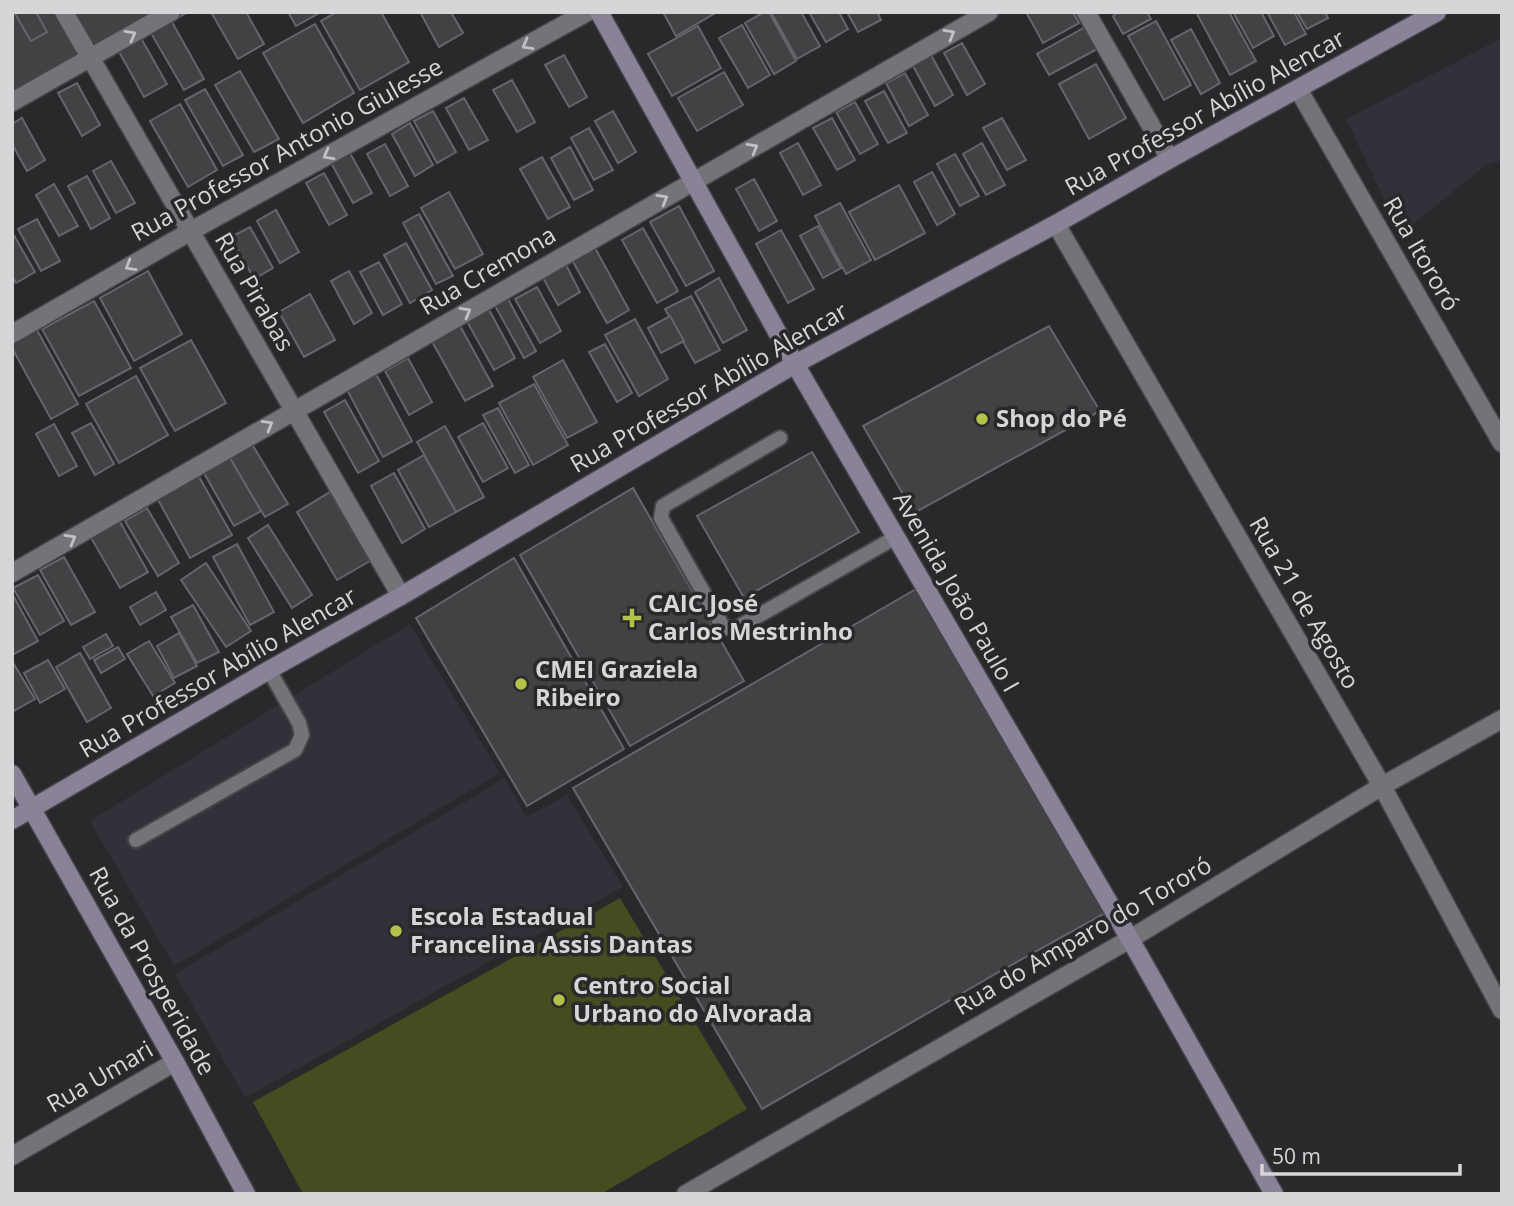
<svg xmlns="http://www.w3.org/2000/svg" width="1514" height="1206" font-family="'Open Sans',sans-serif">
<rect width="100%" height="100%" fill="#29282b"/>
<g fill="#323039">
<path d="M1502,38V160L1486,165L1401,234L1346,119Z"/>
<path d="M410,624L500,773L174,966L90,821Z"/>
<path d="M505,778L526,817L567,795L623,887L245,1098L175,974Z"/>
</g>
<path fill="#474c20" d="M620,898L747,1109L601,1194H303L253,1102Z"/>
<g fill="#424245" stroke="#666569" stroke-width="2">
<path d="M12,12H188L12,112Z"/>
<path d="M14,12H36L47,32L31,41Z"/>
<path d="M211,12H246L264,44L238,59Z"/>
<path d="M288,12H321L296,26Z"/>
<path d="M337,12H381L409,62L360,90L321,21Z"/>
<path d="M420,12H451L463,33L439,47Z"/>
<path d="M663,12H717L676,36Z"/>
<path d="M764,12H769L796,61L774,74L745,23Z"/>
<path d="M771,12H801L820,46L797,59Z"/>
<path d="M809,12H839L848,29L826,42Z"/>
<path d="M847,12H877L881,20L858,32Z"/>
<path d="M1026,12H1073L1079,23L1043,43Z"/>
<path d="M1119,12H1147L1151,19L1123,34L1113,16Z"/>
<path d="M1196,12H1229L1256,61L1230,75Z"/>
<path d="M1233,12H1261L1274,36L1253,48Z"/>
<path d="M1267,12H1294L1306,34L1285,45Z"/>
<path d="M1297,12H1325L1328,18L1307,29Z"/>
<path d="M1156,21L1191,85L1164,100L1128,36Z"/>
<path d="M172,22L204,79L184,90L151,33Z"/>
<path d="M315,24L354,93L303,123L263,53Z"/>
<path d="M742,25L770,75L748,88L719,38Z"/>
<path d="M698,26L721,68L672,96L648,54Z"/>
<path d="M1087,26L1099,48L1049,75L1037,54Z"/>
<path d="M1191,29L1220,83L1201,94L1171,40Z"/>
<path d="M141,38L167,84L144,97L118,50Z"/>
<path d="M962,43L985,84L967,95L944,53Z"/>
<path d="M930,53L953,95L935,106L912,64Z"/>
<path d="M564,55L587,97L569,107L545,65Z"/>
<path d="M1096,64L1126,118L1089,139L1059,84Z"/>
<path d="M240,71L279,139L254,152L215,85Z"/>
<path d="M724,72L743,105L697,131L678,98Z"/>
<path d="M905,73L928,115L909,126L886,83Z"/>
<path d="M512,80L535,122L517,132L493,90Z"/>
<path d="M77,83L100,125L82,136L58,93Z"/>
<path d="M205,89L243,155L223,166L185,100Z"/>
<path d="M884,91L907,133L888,143L865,101Z"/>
<path d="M464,98L488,140L469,150L446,108Z"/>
<path d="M855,102L878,144L860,154L836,112Z"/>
<path d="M180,104L217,170L188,187L150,121Z"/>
<path d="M433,111L456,152L437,163L414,121Z"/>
<path d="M613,111L636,152L618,163L595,121Z"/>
<path d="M22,118L45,160L27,171L12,144V124Z"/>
<path d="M832,118L855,160L837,170L813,128Z"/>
<path d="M1002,118L1026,160L1007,170L983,128Z"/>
<path d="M410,123L433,165L415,176L392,134Z"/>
<path d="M589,128L613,170L594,180L571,138Z"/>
<path d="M798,143L821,185L803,195L780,153Z"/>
<path d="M982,143L1005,185L986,195L963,154Z"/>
<path d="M385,144L408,186L390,196L367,154Z"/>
<path d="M570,147L593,190L574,200L551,158Z"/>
<path d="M349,151L372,193L353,203L330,161Z"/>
<path d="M955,154L979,196L960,206L937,164Z"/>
<path d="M542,157L570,207L548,219L520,169Z"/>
<path d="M111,161L135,203L116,213L93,171Z"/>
<path d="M932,172L955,214L937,225L914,182Z"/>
<path d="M324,173L347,215L329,225L306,183Z"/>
<path d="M87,176L110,218L91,229L68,186Z"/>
<path d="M754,179L777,221L759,231L736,189Z"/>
<path d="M54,184L78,226L59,236L36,195Z"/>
<path d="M899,185L925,233L875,260L849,212Z"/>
<path d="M449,192L483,254L455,269L421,208Z"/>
<path d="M840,203L871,260L846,274L815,216Z"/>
<path d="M679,206L714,271L686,286L650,222Z"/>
<path d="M276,210L299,252L280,263L257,221Z"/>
<path d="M419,214L453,276L436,284L403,223Z"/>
<path d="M37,219L60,261L41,271L18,229Z"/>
<path d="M818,226L841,268L823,278L800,236Z"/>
<path d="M250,227L273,268L254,279L231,237Z"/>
<path d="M643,228L678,291L657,303L622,240Z"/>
<path d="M781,230L814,289L788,303L756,244Z"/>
<path d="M12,232L35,272L16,283L12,276Z"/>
<path d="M406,243L432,290L410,303L384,255Z"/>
<path d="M594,246L629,310L607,323L571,258Z"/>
<path d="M379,262L402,304L383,315L360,272Z"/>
<path d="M565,263L580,292L558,305L542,276Z"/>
<path d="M148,271L182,334L134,361L100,298Z"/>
<path d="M349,271L372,313L354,324L331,281Z"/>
<path d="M719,278L747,330L723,343L695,292Z"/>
<path d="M537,287L561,331L540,343L515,299Z"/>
<path d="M310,294L335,340L304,357L279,312Z"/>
<path d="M691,296L720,350L695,363L665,309Z"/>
<path d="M507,297L536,351L524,358L494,304Z"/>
<path d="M94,301L131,368L79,396L42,329Z"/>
<path d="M487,306L515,358L494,370L465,318Z"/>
<path d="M670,316L684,341L661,353L648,328Z"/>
<path d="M635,319L668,379L639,396L605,335Z"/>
<path d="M458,322L493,386L465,401L430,338Z"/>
<path d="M1049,326L1100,411L914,513L863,426Z"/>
<path d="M37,330L78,404L51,419L12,348V344Z"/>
<path d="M191,340L226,403L175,431L140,368Z"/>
<path d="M605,344L632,393L617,402L589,352Z"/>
<path d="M408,358L432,402L409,415L385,371Z"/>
<path d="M563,360L597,422L567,438L533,377Z"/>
<path d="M375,372L412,441L383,457L346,388Z"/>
<path d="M136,376L168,435L119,463L86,404Z"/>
<path d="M534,384L568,445L533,465L499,403Z"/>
<path d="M345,400L379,461L358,473L324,412Z"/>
<path d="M498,408L529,465L515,473L483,415Z"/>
<path d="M91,423L114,464L95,475L72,433Z"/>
<path d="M483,423L508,468L483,482L458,437Z"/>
<path d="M54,424L77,466L59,476L36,434Z"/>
<path d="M445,426L484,497L456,512L417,442Z"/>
<path d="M250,441L288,504L265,517L227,455Z"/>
<path d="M812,452L859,532L744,598L697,516Z"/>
<path d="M424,455L456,512L429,527L398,470Z"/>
<path d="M230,458L261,511L234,526L204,473Z"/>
<path d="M394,473L425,529L402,543L371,486Z"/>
<path d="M198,475L232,535L190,558L157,498Z"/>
<path d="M633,488L744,681L630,746L520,555Z"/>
<path d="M330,492L370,561L337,580L297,512Z"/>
<path d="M147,508L179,563L158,576L125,521Z"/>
<path d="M119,520L148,572L120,588L90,536Z"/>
<path d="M268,525L312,595L292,608L248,538Z"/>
<path d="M237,544L274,612L250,625L213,557Z"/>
<path d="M64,557L95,612L71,625L40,570Z"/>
<path d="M514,558L624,749L527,806L416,618Z"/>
<path d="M206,563L251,631L226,647L181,580Z"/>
<path d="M38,575L64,621L40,635L13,588Z"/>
<path d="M921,586L1107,912L997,973L762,1109L573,788Z"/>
<path d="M156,592L166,610L140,625L130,607Z"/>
<path d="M14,597L38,641L14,654L12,652V599Z"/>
<path d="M193,605L219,652L197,663L171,617Z"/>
<path d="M179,633L197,666L174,678L157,646Z"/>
<path d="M106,634L113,646L90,659L83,647Z"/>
<path d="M149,641L175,683L153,696L127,654Z"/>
<path d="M118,647L125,659L101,673L94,660Z"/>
<path d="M80,653L111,708L87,722L56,667Z"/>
<path d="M48,660L65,689L40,703L24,673Z"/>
<path d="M12,661L35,699L12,712Z"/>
</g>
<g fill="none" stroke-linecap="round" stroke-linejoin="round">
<g stroke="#454447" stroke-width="18">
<g id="lane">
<path d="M780,438L663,506L661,518L723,627L735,629L896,537"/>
<path d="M136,840L295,750L302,735L299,723L269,670"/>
</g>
</g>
<g stroke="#454447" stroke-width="21">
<g id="street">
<path d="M64,12L401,596"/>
<path d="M1086,12L1170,159"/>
<path d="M1298,89L1502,443"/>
<path d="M12,102L171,12"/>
<path d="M1056,224L1382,786L1502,1010"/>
<path d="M12,334L191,231L587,12"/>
<path d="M12,573L989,12"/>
<path d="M12,1156L175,1062"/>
<path d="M686,1194L1130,939L1382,786L1502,719"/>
</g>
</g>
<g stroke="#454447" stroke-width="21">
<g id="secondary">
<path d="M599,12L795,364L1130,939L1274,1194"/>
<path d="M12,774L175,1062L246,1194"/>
<path d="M12,820L269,670L401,596L795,364L1056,224L1170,159L1437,12"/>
</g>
</g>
<use href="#lane" stroke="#747377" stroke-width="14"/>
<use href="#street" stroke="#747377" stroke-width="18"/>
<use href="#secondary" stroke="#898299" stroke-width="18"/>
</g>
<defs><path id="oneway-chevron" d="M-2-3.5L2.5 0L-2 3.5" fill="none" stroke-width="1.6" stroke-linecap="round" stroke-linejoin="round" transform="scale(1.75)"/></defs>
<g stroke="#c2c1c4">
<use href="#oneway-chevron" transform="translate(950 34) rotate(-30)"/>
<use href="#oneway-chevron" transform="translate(131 35) rotate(-29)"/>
<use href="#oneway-chevron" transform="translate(527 45) rotate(151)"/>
<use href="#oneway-chevron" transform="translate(753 148) rotate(-30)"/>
<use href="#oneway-chevron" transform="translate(328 155) rotate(151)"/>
<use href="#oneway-chevron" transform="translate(663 199) rotate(-30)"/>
<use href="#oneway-chevron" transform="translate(130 266) rotate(150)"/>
<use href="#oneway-chevron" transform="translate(466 312) rotate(-30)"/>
<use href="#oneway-chevron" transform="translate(268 425) rotate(-30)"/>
<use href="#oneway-chevron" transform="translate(71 539) rotate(-30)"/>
</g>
<g fill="#b4c24a" stroke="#29282b" stroke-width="2.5">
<circle cx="982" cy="419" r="7"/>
<path d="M628.5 607.5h7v7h7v7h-7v7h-7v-7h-7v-7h7z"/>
<circle cx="521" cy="684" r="7"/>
<circle cx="396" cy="931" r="7"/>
<circle cx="559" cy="1000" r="7"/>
</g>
<g text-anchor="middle" stroke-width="7" stroke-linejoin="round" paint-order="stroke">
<g font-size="24" fill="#d6d5d7" stroke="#29282b">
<text transform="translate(1205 113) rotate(-29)" y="8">Rua Professor Abílio Alencar</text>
<text transform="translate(287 150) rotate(-29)" y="8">Rua Professor Antonio Giulesse</text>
<text transform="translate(1421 254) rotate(60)" y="8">Rua Itororó</text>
<text transform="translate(488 271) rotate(-30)" y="8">Rua Cremona</text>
<text transform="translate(254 292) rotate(60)" y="8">Rua Pirabas</text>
<text transform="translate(709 388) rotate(-30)" y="8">Rua Professor Abílio Alencar</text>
<text transform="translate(956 592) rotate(60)" y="8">Avenida João Paulo I</text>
<text transform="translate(1304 603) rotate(60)" y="8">Rua 21 de Agosto</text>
<text transform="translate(218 673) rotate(-30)" y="8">Rua Professor Abílio Alencar</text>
<text transform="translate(1083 936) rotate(-30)" y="8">Rua do Amparo do Tororó</text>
<text transform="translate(152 971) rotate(61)" y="8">Rua da Prosperidade</text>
<text transform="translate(100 1077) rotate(-30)" y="8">Rua Umari</text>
</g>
<g font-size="24" font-weight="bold" fill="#d6d5d7" stroke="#29282b" text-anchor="start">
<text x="996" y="427">Shop do Pé</text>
<text x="648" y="612">CAIC José<tspan x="648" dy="28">Carlos Mestrinho</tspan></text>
<text x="535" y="678">CMEI Graziela<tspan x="535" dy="28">Ribeiro</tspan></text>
<text x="410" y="925">Escola Estadual<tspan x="410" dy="28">Francelina Assis Dantas</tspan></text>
<text x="573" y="994">Centro Social<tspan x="573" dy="28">Urbano do Alvorada</tspan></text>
</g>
</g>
<rect width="1514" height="1206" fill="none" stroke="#d6d5d7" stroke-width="28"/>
<path d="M1262 1164v10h198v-10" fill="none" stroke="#d6d5d7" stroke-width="3.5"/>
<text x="1272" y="1164" font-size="21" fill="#d6d5d7" stroke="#29282b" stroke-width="5" paint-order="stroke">50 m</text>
</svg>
